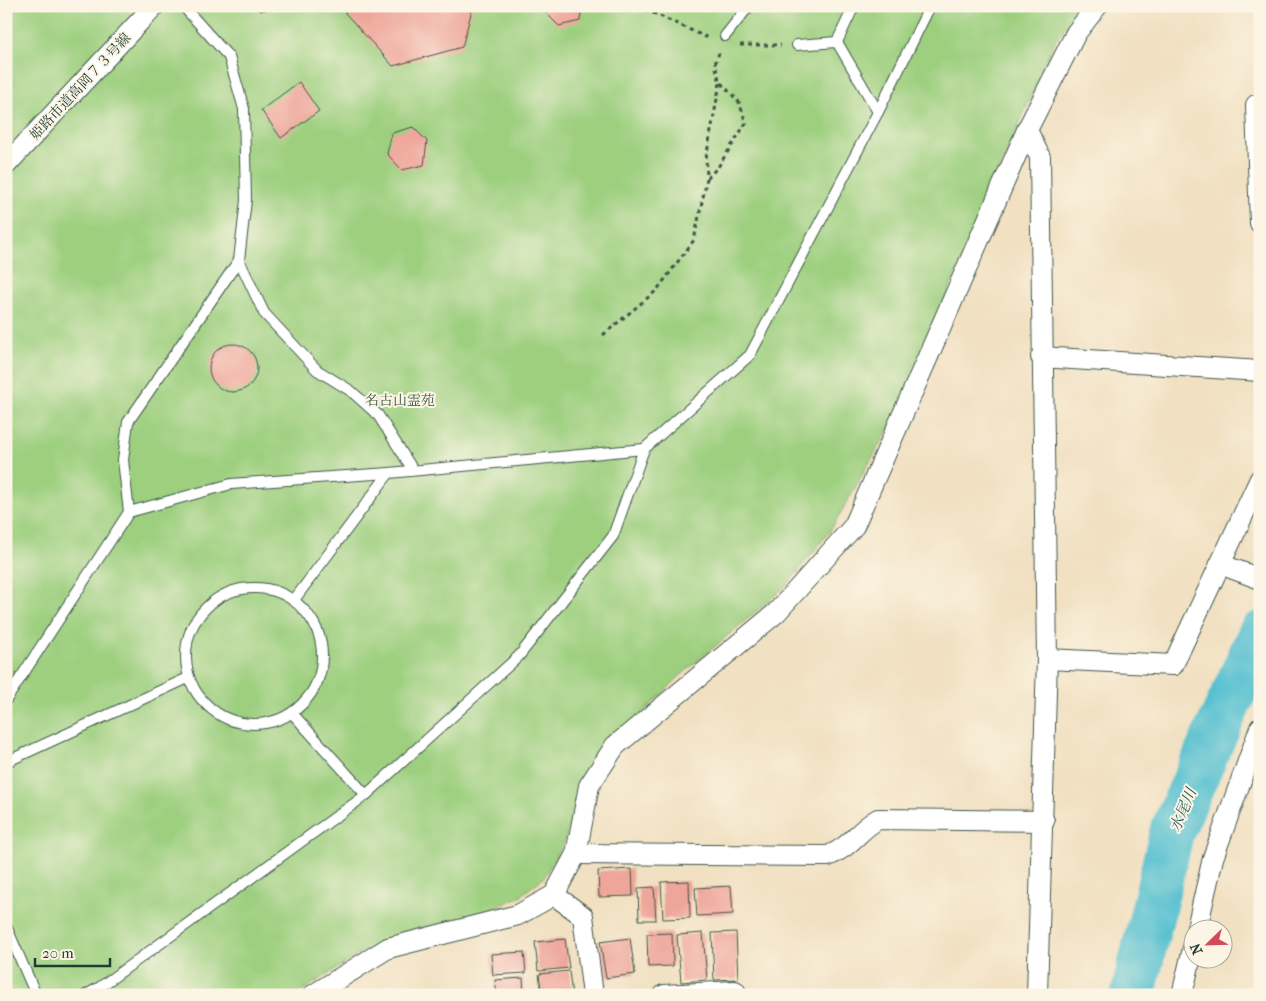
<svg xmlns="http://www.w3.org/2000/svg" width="1266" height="1001" font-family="'IM FELL French Canon','Noto Serif JP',serif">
<rect width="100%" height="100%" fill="#fcf5e5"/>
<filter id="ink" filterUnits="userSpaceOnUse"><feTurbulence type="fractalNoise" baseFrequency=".02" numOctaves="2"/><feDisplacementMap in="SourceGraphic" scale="10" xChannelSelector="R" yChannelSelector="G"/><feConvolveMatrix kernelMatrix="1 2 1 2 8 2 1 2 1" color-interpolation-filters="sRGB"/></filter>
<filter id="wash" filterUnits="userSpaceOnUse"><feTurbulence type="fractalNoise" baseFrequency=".0096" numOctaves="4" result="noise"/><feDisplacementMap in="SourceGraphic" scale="20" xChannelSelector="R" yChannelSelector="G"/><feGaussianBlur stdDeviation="1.12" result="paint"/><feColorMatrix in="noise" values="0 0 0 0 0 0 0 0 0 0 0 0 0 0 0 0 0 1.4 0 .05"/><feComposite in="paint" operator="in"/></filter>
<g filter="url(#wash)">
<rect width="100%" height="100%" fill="#f1e0c1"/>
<path fill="#9dcf7f" stroke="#5e865a" d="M6,6H1081L1053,44L895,418L830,531L785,587L680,676L583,772L565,840L544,877L519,897L476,916L401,932L366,950L295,995H6Z"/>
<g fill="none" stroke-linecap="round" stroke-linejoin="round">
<path stroke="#55c0d0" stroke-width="45" d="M1133,995L1172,831L1260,634"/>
</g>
<g id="blocks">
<g fill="#eea59a">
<path d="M256,6H277V7L260,11Z"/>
<path d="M347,6H473L462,47L393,66L345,13Z"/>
<path d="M544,6H582L580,21L559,26L543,10Z"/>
<path d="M299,82L319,111L281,138L261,110Z"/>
<path d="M413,127L427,141L424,165L402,170L387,154L392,133Z"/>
<circle cx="233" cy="368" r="24"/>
<path d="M632,869L633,896L599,897L598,871Z"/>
<path d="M689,881L690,918L663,919L661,882Z"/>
<path d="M731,886L733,914L697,916L695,888Z"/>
<path d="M654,887L656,920H639L638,888Z"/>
<path d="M736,932L738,979L714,980L712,933Z"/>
<path d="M672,933L673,966L648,967L647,934Z"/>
<path d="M703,933L707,980L681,982L677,935Z"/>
<path d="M630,938L635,974L606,978L600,942Z"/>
<path d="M565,939L569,968L538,971L535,942Z"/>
<path d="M524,952L526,973L493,975L491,954Z"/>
<path d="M569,971L572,995H542L539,974Z"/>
<path d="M523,978L524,995H497L495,980Z"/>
</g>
</g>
</g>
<g filter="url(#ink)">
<use href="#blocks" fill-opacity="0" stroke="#3e5549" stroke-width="1"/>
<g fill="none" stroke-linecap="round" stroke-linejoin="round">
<g stroke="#3e5549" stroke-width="12">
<g id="service">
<path d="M183,6L229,57L244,109L246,200L239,260L264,313L317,370L351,391L378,415L413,470"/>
<path d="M854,6L837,42L878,112"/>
<path d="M725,36L749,6"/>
<path d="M797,45L837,42"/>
<path d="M129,512L123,460L128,422L239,260"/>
<circle cx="254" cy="656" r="68"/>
<path d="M294,600L389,473"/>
<path d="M6,700L129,512L231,484L389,473L644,449"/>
<path d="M292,713L366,795"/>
<path d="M6,762L188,678"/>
<path d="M6,926L36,995"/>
<path d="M86,995L100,987L366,795L519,656L613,536L644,449L750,355L878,112L930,6"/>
</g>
</g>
<g stroke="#3e5549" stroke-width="22">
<g id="minor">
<path d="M1260,104L1256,105L1260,223"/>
<path d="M1027,130L1040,157L1047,659L1037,995"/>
<path d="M6,165L154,6"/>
<path d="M1041,357L1260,371"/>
<path d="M1220,564L1260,579"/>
<path d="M1047,659L1173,665L1260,479"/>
<path d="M576,854L828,856C851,847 857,831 878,819L1044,821"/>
<path d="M554,895L583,916L593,995"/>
<path d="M1197,928L1213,858L1260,728"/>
<path d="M313,995L388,948L518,915L554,895L576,854L589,786L615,746L776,613L854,526L1027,130L1076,33L1097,6"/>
<path d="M664,995L735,991"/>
<path d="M1182,995L1194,944"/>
</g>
</g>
<g stroke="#3e5549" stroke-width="3" stroke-dasharray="4 4" stroke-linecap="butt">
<path d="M638,6L708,38"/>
<path d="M740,45H781"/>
<path d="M707,178L718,167L746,123L739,102L721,83"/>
<path d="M603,335L657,290L694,240L707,178L706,158L720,83L715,64L719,53"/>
</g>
<use href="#service" stroke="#fff" stroke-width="10"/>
<use href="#minor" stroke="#fff" stroke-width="20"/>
</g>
</g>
<g text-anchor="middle" stroke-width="4" stroke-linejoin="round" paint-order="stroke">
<g font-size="14" fill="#1f3d34" stroke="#fcf5e5">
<text transform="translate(80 86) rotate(-47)" y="5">姫路市道高岡７３号線</text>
</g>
<g font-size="14" fill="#385a43" stroke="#fcf5e5">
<text x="400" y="405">名古山霊苑</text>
</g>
<g font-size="15" font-style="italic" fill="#2c5e5b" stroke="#fcf5e5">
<text transform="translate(1183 810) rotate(-67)" y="5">水尾川</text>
</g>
</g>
<rect width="1266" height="1001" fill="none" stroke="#fcf5e5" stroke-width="25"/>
<g transform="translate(1208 944) rotate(247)"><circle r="24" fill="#fcf5e5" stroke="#a4ab9e"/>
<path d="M0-4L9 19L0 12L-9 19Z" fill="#d1495b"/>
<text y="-8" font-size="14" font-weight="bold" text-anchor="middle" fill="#1f3d34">N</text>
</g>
<path d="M35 958v8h75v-8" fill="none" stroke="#1f3d34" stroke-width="2.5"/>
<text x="42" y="958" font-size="15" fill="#1f3d34" stroke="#fcf5e5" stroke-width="4" paint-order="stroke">20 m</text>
</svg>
